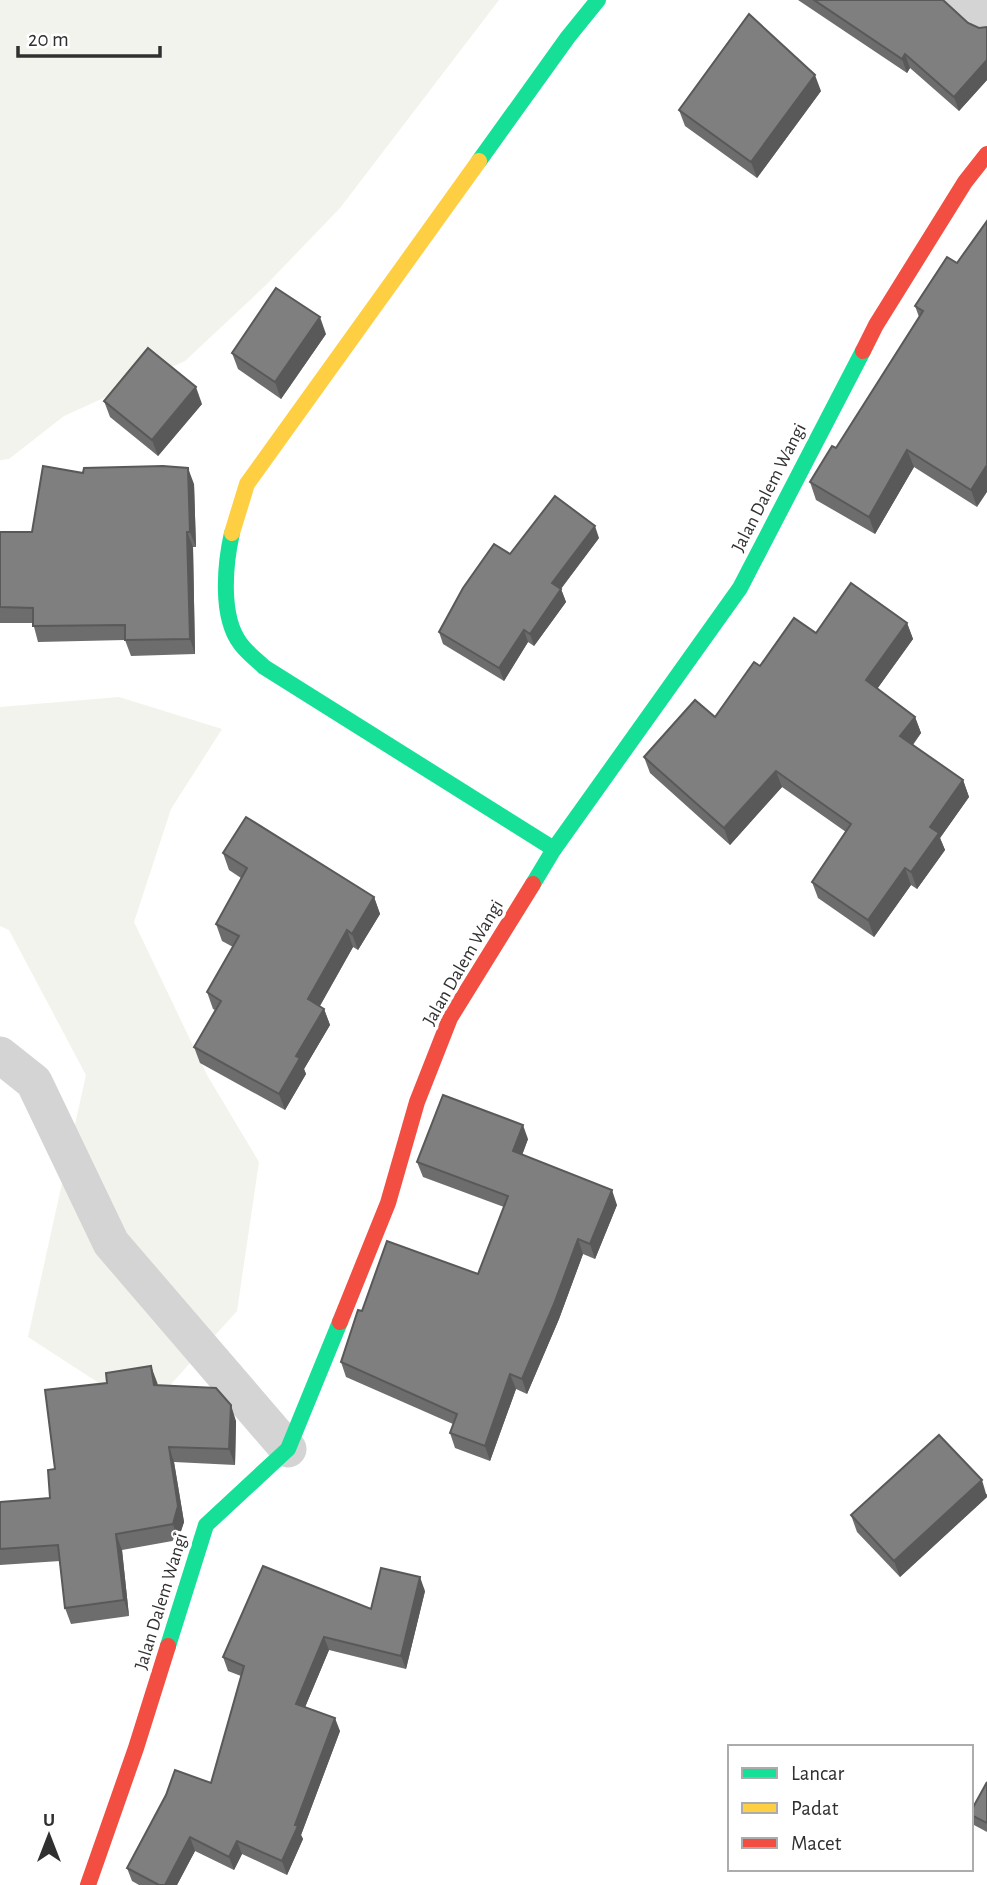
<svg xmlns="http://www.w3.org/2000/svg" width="987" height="1885" font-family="'Alegreya Sans',sans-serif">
<rect width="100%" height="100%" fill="#fff"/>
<g fill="#f1f3ec">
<path d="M0,0H499L340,208L266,285L185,361L64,416L9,459L0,460Z"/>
<path d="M119,697L222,729L171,809L134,922L207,1075L259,1162L237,1311L145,1413L28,1337L86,1075L9,930L0,926V707Z"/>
</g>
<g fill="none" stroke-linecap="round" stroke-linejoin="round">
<g stroke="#d4d4d4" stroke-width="37">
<path d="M963,0L987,21"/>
<path d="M0,1055L34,1082L111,1243L288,1449"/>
</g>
<g stroke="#16e098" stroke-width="16">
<path d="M479,161L568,37L598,0"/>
<path d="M232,533C225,564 220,616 240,643C246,652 256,659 264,667L554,849"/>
<path d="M533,884L554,849L740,588L863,351"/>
<path d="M168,1646L206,1525L288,1449L340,1322"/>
</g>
<path stroke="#ffcf43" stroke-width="16" d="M232,533L247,484L479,161"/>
<g stroke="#f24e42" stroke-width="16">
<path d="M863,351L876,325L965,182L987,154"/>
<path d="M340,1322L388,1203L417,1102L450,1018L533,884"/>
<path d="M88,1885L136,1748L168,1646"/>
</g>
</g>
<g fill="#6d6d6d">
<path d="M798,0H943L968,23L979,28L987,27V80L959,111L910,68L907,73Z"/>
<path d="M821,91L757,178L685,126L679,110Z"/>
<path d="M947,257L977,507L914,467L875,534L816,500L810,482L836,448L919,317L915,306Z"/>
<path d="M326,334L281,399L238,369L232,353Z"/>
<path d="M104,401L202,404L158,456L110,417Z"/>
<path d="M194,484L196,547H193L195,654L131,656L125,640L38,642L33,623H0V532H32Z"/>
<path d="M599,538L561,589L566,602L534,646L528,642L504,681L443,644L439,632Z"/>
<path d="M907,623L913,639L877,689L915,717L921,733L913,745L963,780L969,797L940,838L945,850L917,889L911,885L874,937L818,898L812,882L846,832L782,787L730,845L650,773L644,757L715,717L760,666L816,633Z"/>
<path d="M223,853L374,897L380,914L358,950L353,947L320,1006L324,1009L330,1025L304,1069L306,1074L285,1110L200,1063L194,1047L215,1010L213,1009L207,992L233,947L222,941L216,924L241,878L229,870Z"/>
<path d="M528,1139L522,1155L617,1205L595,1259L583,1254L559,1319L527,1394L516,1389L490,1461L455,1448L450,1433L453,1424L346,1377L341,1362L362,1311L478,1274L504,1207L423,1177L417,1162Z"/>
<path d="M157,1382L158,1386L236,1421L235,1465L174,1462L184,1522L178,1540L122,1550L129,1616L71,1624L65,1608L60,1561L0,1565V1502L50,1498Z"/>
<path d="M987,1494V1497L900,1577L857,1532L851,1515Z"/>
<path d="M425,1591L406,1669L329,1650L305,1707L340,1731L301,1835L303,1839L287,1875L242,1854L234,1870L195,1851L177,1885H139L132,1881L127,1868L211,1783L241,1676L228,1671L223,1657Z"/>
<path d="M987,1782V1832L974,1825L971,1819V1811Z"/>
</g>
<g fill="#595959">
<path d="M905,54L910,68L907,73L902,59Z"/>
<path d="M987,60V80L959,111L954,97Z"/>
<path d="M815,75L821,91L757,178L751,162Z"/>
<path d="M320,317L326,334L281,399L275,382Z"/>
<path d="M196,387L202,404L158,456L152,440Z"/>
<path d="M907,450L914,467L875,534L869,517Z"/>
<path d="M987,465V492L977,507L971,490Z"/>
<path d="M188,468L194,484L196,547L190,532Z"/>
<path d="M595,526L599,538L556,595L552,583Z"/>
<path d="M187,532L193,547L195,654L190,639Z"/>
<path d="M561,589L566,602L534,646L530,634Z"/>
<path d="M907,623L913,639L872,696L866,680Z"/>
<path d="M524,630L528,642L504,681L499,668Z"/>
<path d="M915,717L921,733L907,752L900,736Z"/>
<path d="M776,771L782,787L730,845L724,828Z"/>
<path d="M963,780L969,797L940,838L945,850L917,889L911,872L930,827Z"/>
<path d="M905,868L911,885L874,937L868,920Z"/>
<path d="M374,897L380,914L358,950L352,934Z"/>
<path d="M347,930L353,947L314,1016L308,999Z"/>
<path d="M324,1009L330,1025L304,1069L306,1074L285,1110L279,1094L296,1056Z"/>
<path d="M523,1125L528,1139L518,1166L513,1151Z"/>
<path d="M612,1190L617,1205L595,1259L590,1244Z"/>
<path d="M578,1239L583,1254L559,1319L527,1394L522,1379Z"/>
<path d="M151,1366L157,1382L160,1401L154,1385Z"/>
<path d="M510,1374L516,1389L490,1461L485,1446Z"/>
<path d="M231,1405L236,1421L235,1465L229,1449Z"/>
<path d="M169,1447L174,1462L184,1522L178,1540L173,1524Z"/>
<path d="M982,1480L987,1497L900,1577L894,1561Z"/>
<path d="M116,1534L122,1550L129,1616L124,1600Z"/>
<path d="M420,1577L425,1591L406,1669L401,1656Z"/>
<path d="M324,1637L329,1650L301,1717L296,1704Z"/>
<path d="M335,1718L340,1731L301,1835L303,1839L287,1875L282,1861Z"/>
<path d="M190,1837L195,1851L177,1885H165Z"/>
<path d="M237,1841L242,1854L234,1870L229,1857Z"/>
</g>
<g fill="#7f7f7f" stroke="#595959" stroke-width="2">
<path d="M814,0H943L968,23L979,28L987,27V60L954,97L905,54L902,59Z"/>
<path d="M749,14L815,75L751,162L679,110Z"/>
<path d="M987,221V465L971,490L907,450L869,517L810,482L832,446L836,448L923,311L915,306L947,257L957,263Z"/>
<path d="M276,288L320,317L275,382L232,353Z"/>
<path d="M148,348L196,387L152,440L104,401Z"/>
<path d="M43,466L83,473L84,468L163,466L188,468L190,532H187L190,639L125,640V625L33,626V608L0,607V532H32Z"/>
<path d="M555,496L595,526L552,583L561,589L530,634L524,630L499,668L439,632L463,588L494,544L510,554Z"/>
<path d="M851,583L907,623L866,680L915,717L900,736L963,780L930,827L939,833L911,872L905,868L868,920L812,882L851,824L776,771L724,828L644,757L695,700L715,717L754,662L760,666L794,618L816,633Z"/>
<path d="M246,817L374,897L352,934L347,930L308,999L324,1009L296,1056L300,1058L279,1094L194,1047L221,1001L207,992L239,936L216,924L247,868L223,853Z"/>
<path d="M443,1095L523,1125L513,1151L612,1190L590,1244L578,1239L554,1304L522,1379L510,1374L485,1446L450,1433L457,1414L341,1362L358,1310L362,1311L387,1241L478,1274L508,1196L417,1162Z"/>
<path d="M151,1366L154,1385L216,1388L231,1405L229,1449L169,1447L178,1506L173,1524L116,1534L124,1600L65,1608L58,1545L0,1549V1502L50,1498L48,1470L55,1469L45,1390L107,1383L106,1373Z"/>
<path d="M939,1435L982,1480L894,1561L851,1515Z"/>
<path d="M263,1566L371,1609L381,1568L420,1577L401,1656L324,1637L296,1704L335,1718L295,1825L298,1826L282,1861L237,1841L229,1857L190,1837L165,1885H159L127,1868L166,1795L175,1770L211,1783L244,1666L223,1657Z"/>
<path d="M987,1782V1823L971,1815V1811Z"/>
</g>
<g text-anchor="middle" stroke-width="7" stroke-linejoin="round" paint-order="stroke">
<g font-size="19" fill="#303030" stroke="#fff">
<text transform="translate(768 487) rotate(-63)" y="7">Jalan Dalem Wangi</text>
<text transform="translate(462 962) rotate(-60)" y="7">Jalan Dalem Wangi</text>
<text transform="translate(160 1601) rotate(-73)" y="7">Jalan Dalem Wangi</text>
</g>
</g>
<rect x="728" y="1745" width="245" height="126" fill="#ffffff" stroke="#acacac" stroke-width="2"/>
<rect x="742" y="1768" width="35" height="10" fill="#16e098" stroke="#acacac" stroke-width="2"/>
<text x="791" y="1780" font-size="21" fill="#303030">Lancar</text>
<rect x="742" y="1803" width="35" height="10" fill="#ffcf43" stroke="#acacac" stroke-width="2"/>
<text x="791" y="1815" font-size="21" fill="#303030">Padat</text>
<rect x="742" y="1838" width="35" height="10" fill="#f24e42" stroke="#acacac" stroke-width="2"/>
<text x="791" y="1850" font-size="21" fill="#303030">Macet</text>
<g transform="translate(49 1836)" stroke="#ffffff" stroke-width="5" paint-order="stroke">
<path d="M0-5L12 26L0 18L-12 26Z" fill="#303030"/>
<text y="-10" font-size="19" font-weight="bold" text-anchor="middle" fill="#303030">U</text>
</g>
<path d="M18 46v10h142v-10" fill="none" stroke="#303030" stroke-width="3.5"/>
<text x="28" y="46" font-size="21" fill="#303030" stroke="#ffffff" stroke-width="5" paint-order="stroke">20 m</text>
</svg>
